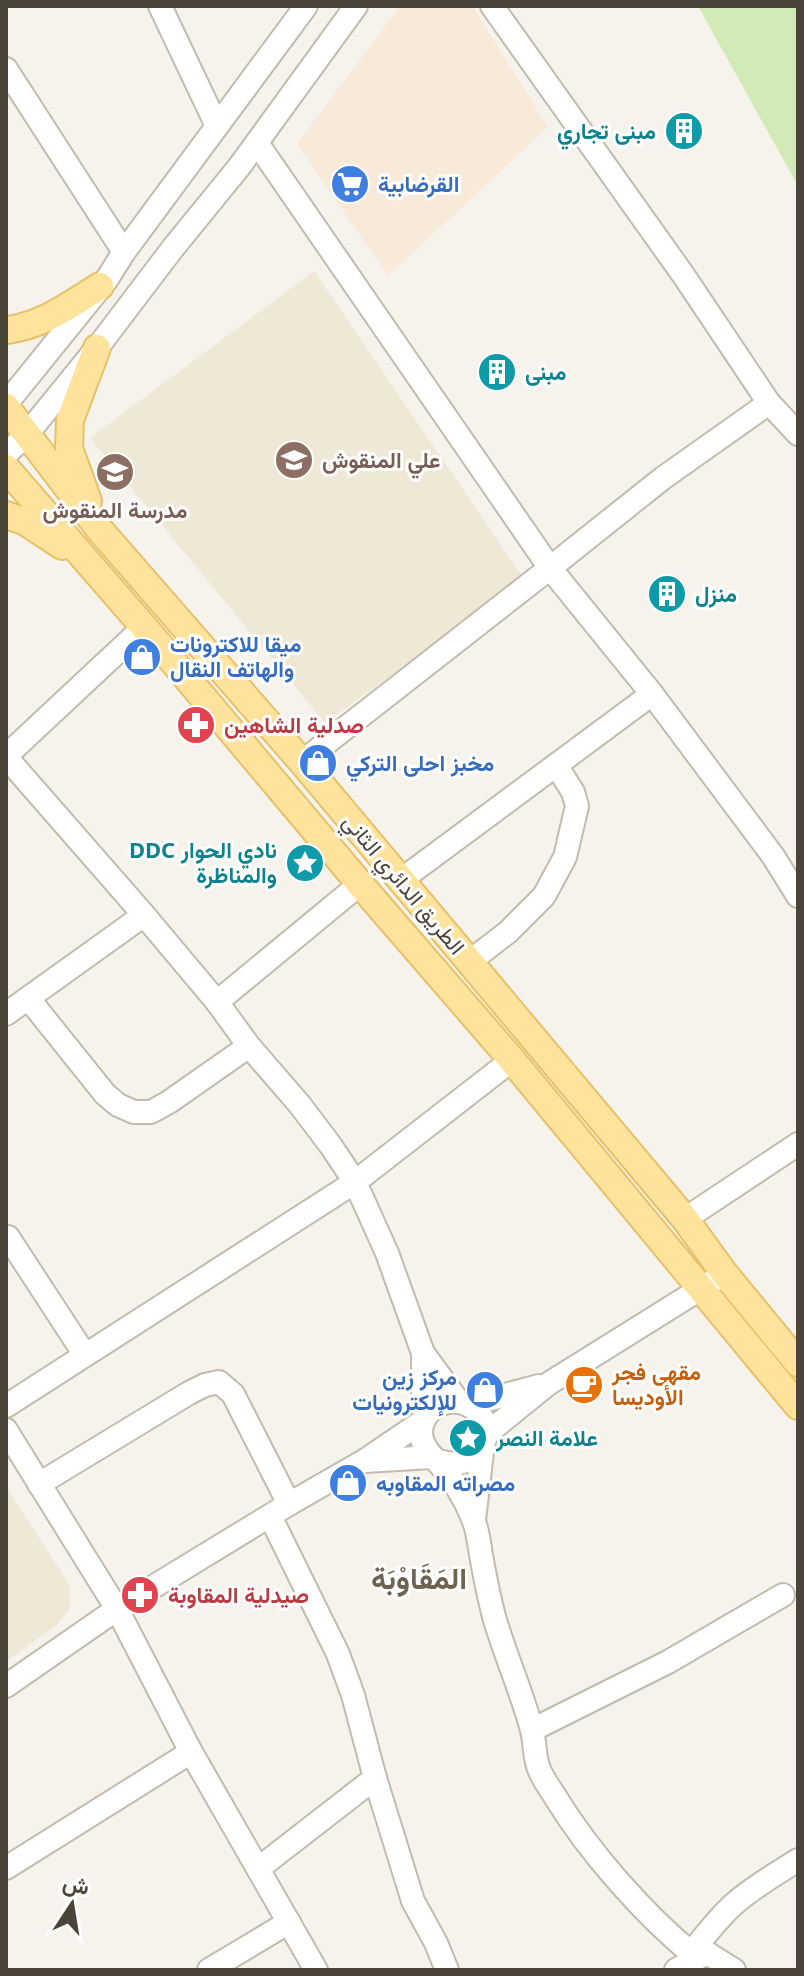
<svg xmlns="http://www.w3.org/2000/svg" width="804" height="1976" font-family="'Noto Sans',Vazirmatn,sans-serif">
<rect width="100%" height="100%" fill="#f6f3ec"/>
<path fill="#f7ead8" d="M400,6H472L548,127L388,276L297,144Z"/>
<g fill="#efe8d6">
<path d="M314,271L524,579L325,723L90,438Z"/>
<path d="M6,1487L69,1584L70,1608L57,1625L6,1661Z"/>
</g>
<path fill="#d2eab5" d="M698,6H798V186Z"/>
<g fill="none" stroke-linecap="round" stroke-linejoin="round">
<g stroke="#c2bbae" stroke-width="26">
<g id="minor">
<path d="M160,6L217,126"/>
<path d="M492,6L684,276L769,403L798,434"/>
<path d="M6,69L124,252"/>
<path d="M257,143L550,568L652,694L773,856L798,896"/>
<path d="M6,404L107,279L124,252L306,6"/>
<path d="M6,454L27,434L97,348L173,248L239,167L356,6"/>
<path d="M6,756L144,627"/>
<path d="M6,757L144,915L217,1002L249,1046L300,1105L331,1146L355,1182L387,1253L423,1353L458,1401"/>
<path d="M302,762L550,568L663,478L769,403"/>
<path d="M401,880L652,694"/>
<path d="M469,962L508,932L544,896L565,857L577,806L573,792L556,765"/>
<path d="M28,998L105,1094L118,1105L134,1112H151L169,1102L249,1046"/>
<path d="M217,1002L360,884"/>
<path d="M6,1014L144,915"/>
<path d="M685,1219L798,1144"/>
<path d="M8,1237L85,1355"/>
<path d="M423,1353V1389L425,1416"/>
<path d="M468,1405L539,1386"/>
<path d="M6,1406L355,1182L512,1060"/>
<path d="M6,1430L117,1609L191,1752L316,1970"/>
<path d="M485,1435L548,1384L713,1281"/>
<path d="M365,1461L432,1457"/>
<path d="M439,1461C480,1475 503,1425 470,1406C449,1394 422,1408 421,1432C421,1451 440,1462 450,1476C458,1489 468,1505 473,1519C478,1530 479,1543 481,1555C485,1577 489,1599 495,1620C506,1657 522,1693 532,1730C535,1742 534,1754 538,1766C541,1777 550,1788 556,1798C589,1852 642,1912 691,1953H707L734,1970"/>
<path d="M39,1484L189,1393L205,1385L219,1382L233,1394L289,1504"/>
<path d="M270,1516L338,1654L353,1695L375,1778L413,1901L436,1943L447,1970"/>
<path d="M474,1520L483,1444"/>
<path d="M6,1686L117,1609L289,1504L364,1461L423,1421"/>
<path d="M532,1730L668,1662L783,1595"/>
<path d="M6,1868L191,1752"/>
<path d="M259,1868L375,1778"/>
<path d="M691,1953C705,1936 718,1918 734,1904C753,1887 776,1874 798,1860"/>
<path d="M209,1970L289,1922"/>
<path d="M676,1970L707,1953"/>
</g>
</g>
<g stroke="#e6c16a" stroke-width="30">
<g id="major">
<path d="M6,330C42,326 70,305 100,286"/>
<path d="M6,407L100,530L302,762L685,1219L724,1273L798,1363"/>
<path d="M6,468L144,627L360,884L512,1060L798,1406"/>
<path d="M88,501L69,448L70,420L97,348"/>
<path d="M6,515L24,521L62,546"/>
</g>
</g>
<use href="#minor" stroke="#fff" stroke-width="22"/>
<use href="#major" stroke="#ffe39c" stroke-width="26"/>
</g>
<defs>
<g id="building-disc" transform="scale(2)"><circle r="9.5" fill="#0f9aa8" stroke="#fff"/><path d="M-4-6H4V6H1V3H-1V6H-4ZM-2.5-4.3h1.7v1.8h-1.7ZM.8-4.3h1.7v1.8H.8ZM-2.5-1h1.7V.8h-1.7ZM.8-1h1.7V.8H.8Z" fill="#fff"/></g>
<g id="supermarket-disc" transform="scale(2)"><circle r="9.5" fill="#3f7fe0" stroke="#fff"/><path d="M-6-5.5h2.5l.6 2H6L4.5 2H-2.5L-4.4-4H-6ZM-1.5 3.2a1.3 1.3 0 1 0 .1 0ZM3 3.2a1.3 1.3 0 1 0 .1 0Z" fill="#fff"/></g>
<g id="school-disc" transform="scale(2)"><circle r="9.5" fill="#8d6e63" stroke="#fff"/><path d="M0-5L7-2L0 1L-7-2ZM-4 1L0 2.5L4 1V4Q0 6-4 4Z" fill="#fff"/></g>
<g id="shop-disc" transform="scale(2)"><circle r="9.5" fill="#3f7fe0" stroke="#fff"/><path d="M-5-2.5h2.3a2.7 3.5 0 0 1 5.4 0H5L5.5 6h-11ZM-1.5-2.5h3a1.5 2.3 0 0 0-3 0Z" fill="#fff"/></g>
<g id="pharmacy-disc" transform="scale(2)"><circle r="9.5" fill="#e0444e" stroke="#fff"/><path d="M-2-6h4v4h4v4h-4v4h-4v-4h-4v-4h4Z" fill="#fff"/></g>
<g id="sight-disc" transform="scale(2)"><circle r="9.5" fill="#0f9aa8" stroke="#fff"/><path d="M0-6L1.8-2.2L6-1.7L2.9 1.2L3.7 5.4L0 3.3L-3.7 5.4L-2.9 1.2L-6-1.7L-1.8-2.2Z" fill="#fff"/></g>
<g id="cafe-disc" transform="scale(2)"><circle r="9.5" fill="#e8710a" stroke="#fff"/><path d="M-5.5-4.5H6V0H3Q3 3.5 0 3.5H-2.5Q-5.5 3.5-5.5 0ZM3-3.2v2h1.7v-2ZM-6 4.5H4V6H-6Z" fill="#fff"/></g>
</defs>
<g fill-rule="evenodd">
<use href="#building-disc" x="684" y="131"/>
<use href="#supermarket-disc" x="350" y="184"/>
<use href="#building-disc" x="497" y="372"/>
<use href="#school-disc" x="294" y="460"/>
<use href="#school-disc" x="115" y="472"/>
<use href="#building-disc" x="667" y="594"/>
<use href="#shop-disc" x="142" y="657"/>
<use href="#pharmacy-disc" x="196" y="725"/>
<use href="#shop-disc" x="318" y="763"/>
<use href="#sight-disc" x="305" y="863"/>
<use href="#cafe-disc" x="584" y="1385"/>
<use href="#shop-disc" x="485" y="1390"/>
<use href="#sight-disc" x="468" y="1438"/>
<use href="#shop-disc" x="348" y="1483"/>
<use href="#pharmacy-disc" x="140" y="1595"/>
</g>
<g text-anchor="middle" stroke-width="6" stroke-linejoin="round" paint-order="stroke">
<g font-size="22" font-weight="bold" fill="#0d838f" stroke="#fff" text-anchor="start">
<text x="656" y="139" text-anchor="end">مبنى تجاري</text>
<text x="525" y="380">مبنى</text>
<text x="695" y="602">منزل</text>
<text x="277" y="858" text-anchor="end">DDC نادي الحوار<tspan x="277" dy="25">والمناظرة</tspan></text>
<text x="496" y="1446">علامة النصر</text>
</g>
<g font-size="22" font-weight="bold" fill="#366cbe" stroke="#fff" text-anchor="start">
<text x="378" y="192">القرضابية</text>
<text x="170" y="652">ميقا للاكترونات<tspan x="170" dy="25">والهاتف النقال</tspan></text>
<text x="346" y="771">مخبز احلى التركي</text>
<text x="457" y="1385" text-anchor="end">مركز زين<tspan x="457" dy="25">للإلكترونيات</tspan></text>
<text x="376" y="1491">مصراته المقاوبه</text>
</g>
<g font-size="22" font-weight="bold" fill="#785e54" stroke="#fff" text-anchor="start">
<text x="322" y="468">علي المنقوش</text>
<text x="115" y="518" text-anchor="middle">مدرسة المنقوش</text>
</g>
<g font-size="22" font-weight="bold" fill="#be3a42" stroke="#fff" text-anchor="start">
<text x="224" y="733">صدلية الشاهين</text>
<text x="168" y="1603">صيدلية المقاوبة</text>
</g>
<g font-size="22" fill="#4b4439" stroke="#fff">
<text transform="translate(404 884) rotate(50)" y="8">الطريق الدائري الثاني</text>
</g>
<g font-size="22" font-weight="bold" fill="#c56008" stroke="#fff" text-anchor="start">
<text x="612" y="1380">مقهى فجر<tspan x="612" dy="25">الأوديسا</tspan></text>
</g>
<g font-size="30" font-weight="bold" fill="#6e6250" stroke="#fff">
<text x="419" y="1589">المَقَاوْبَة</text>
</g>
</g>
<rect width="804" height="1976" fill="none" stroke="#4b4439" stroke-width="16"/>
<g transform="translate(72 1904) rotate(12)" stroke="#ffffff" stroke-width="6" paint-order="stroke">
<path d="M0-6L14 30L0 20L-14 30Z" fill="#4b4439"/>
<text y="-12" font-size="22" font-weight="bold" text-anchor="middle" fill="#4b4439">ش</text>
</g>
</svg>
